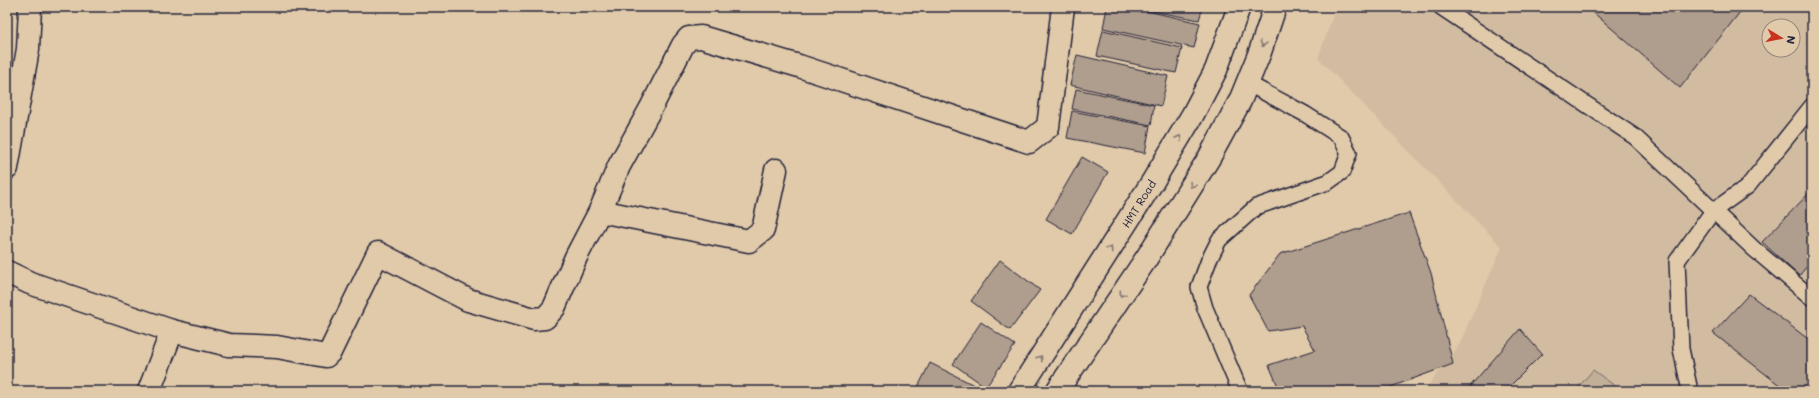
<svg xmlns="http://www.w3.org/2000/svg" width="1819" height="398" font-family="Mali,sans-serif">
<rect width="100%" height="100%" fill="#e1caaa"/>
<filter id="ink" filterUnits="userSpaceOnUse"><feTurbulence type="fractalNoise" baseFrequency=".025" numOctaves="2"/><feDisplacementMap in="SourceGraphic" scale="8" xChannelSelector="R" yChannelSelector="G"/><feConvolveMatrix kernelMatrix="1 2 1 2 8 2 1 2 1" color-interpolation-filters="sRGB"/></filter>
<g filter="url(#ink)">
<path fill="#d2bca1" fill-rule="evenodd" d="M1336,7H1812V391H1424L1459,345L1502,247L1318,58ZM1769,26H1793V50H1769Z"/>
<path fill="#c2af98" stroke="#72686a" d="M1593,370L1622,391H1575Z"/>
<g fill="#af9d8d" stroke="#22223b">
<path d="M1107,7H1129L1200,23L1194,48L1103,28Z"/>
<path d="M1132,7H1203L1199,20Z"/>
<path d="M1587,7H1744L1680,88Z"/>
<path d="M1103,30L1182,48L1176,73L1097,56Z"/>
<path d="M1077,55L1168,76L1161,106L1070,85Z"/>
<path d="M1076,89L1154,105L1151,125L1072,109Z"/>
<path d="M1072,111L1150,126L1145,153L1067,138Z"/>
<path d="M1082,157L1108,172L1072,234L1046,219Z"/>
<path d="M1812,190V260L1799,276L1762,242Z"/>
<path d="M1409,213L1431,273L1453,364L1380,391H1280L1269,365L1315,350L1302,326L1268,331L1249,295L1280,254Z"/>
<path d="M1000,260L1040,290L1010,330L971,301Z"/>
<path d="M1749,294L1812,342V391H1787L1713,333Z"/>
<path d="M981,322L1015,345L986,387L953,364Z"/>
<path d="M1520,329L1542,354L1505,391H1466Z"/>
<path d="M930,363L974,385L972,391H916Z"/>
</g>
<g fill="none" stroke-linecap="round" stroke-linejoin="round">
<g stroke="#22223b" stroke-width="18">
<g id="service">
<path d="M1441,7L1635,137L1754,249L1812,298"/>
<path d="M1240,391L1205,308L1199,287L1209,260L1219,240L1256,207L1328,182L1342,172L1349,153L1341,137L1305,114L1247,83"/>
<path d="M1690,391L1681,349L1677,261L1713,211L1748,186L1812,106"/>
</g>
</g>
<g stroke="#22223b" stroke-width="25">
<g id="minor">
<path d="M7,168L28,49L30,7"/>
<path d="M600,211L749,241L763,230L776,170"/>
<path d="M7,272L30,283L172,331L229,345L277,347L326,356L330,352L378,253L468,300L534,319L545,318L554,308L576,257L600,211L619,166L652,106L683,45L689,38L701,37L799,66L1029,142L1048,127L1063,7"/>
<path d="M149,391L172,331"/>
</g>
</g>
<g stroke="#22223b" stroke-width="25">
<g id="primary">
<path d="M1019,391L1153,181L1192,116L1216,70L1239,7"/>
<path d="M1057,391L1146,259L1209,158L1240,101L1260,52L1275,7"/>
</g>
</g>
<use href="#service" stroke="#e1caaa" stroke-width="15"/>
<use href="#minor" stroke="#e1caaa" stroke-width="22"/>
<use href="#primary" stroke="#e1caaa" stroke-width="22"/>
</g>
<defs><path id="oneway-chevron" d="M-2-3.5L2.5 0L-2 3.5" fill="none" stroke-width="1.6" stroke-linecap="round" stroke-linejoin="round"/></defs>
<g stroke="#827672">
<use href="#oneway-chevron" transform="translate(1263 44) rotate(108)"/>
<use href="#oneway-chevron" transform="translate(1179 138) rotate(-60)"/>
<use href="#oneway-chevron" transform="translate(1192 185) rotate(122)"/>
<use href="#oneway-chevron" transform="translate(1110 249) rotate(-57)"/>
<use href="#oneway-chevron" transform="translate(1122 294) rotate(124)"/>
<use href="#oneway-chevron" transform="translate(1040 358) rotate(-57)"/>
</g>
</g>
<g text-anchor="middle" stroke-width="4" stroke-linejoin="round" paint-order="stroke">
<g font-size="11" fill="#22223b" stroke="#e1caaa">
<text transform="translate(1139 204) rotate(-58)" y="4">HMT Road</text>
</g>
</g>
<rect width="1819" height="398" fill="none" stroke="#e1caaa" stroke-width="24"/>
<rect x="12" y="12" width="1795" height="374" fill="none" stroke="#22223b" stroke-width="1.5" filter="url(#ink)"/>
<g transform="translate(1781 38) rotate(100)"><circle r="19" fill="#e1caaa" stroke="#95877e"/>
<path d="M0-3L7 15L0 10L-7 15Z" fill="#c8321e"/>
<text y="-6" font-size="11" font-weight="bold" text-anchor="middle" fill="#22223b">N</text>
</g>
</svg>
